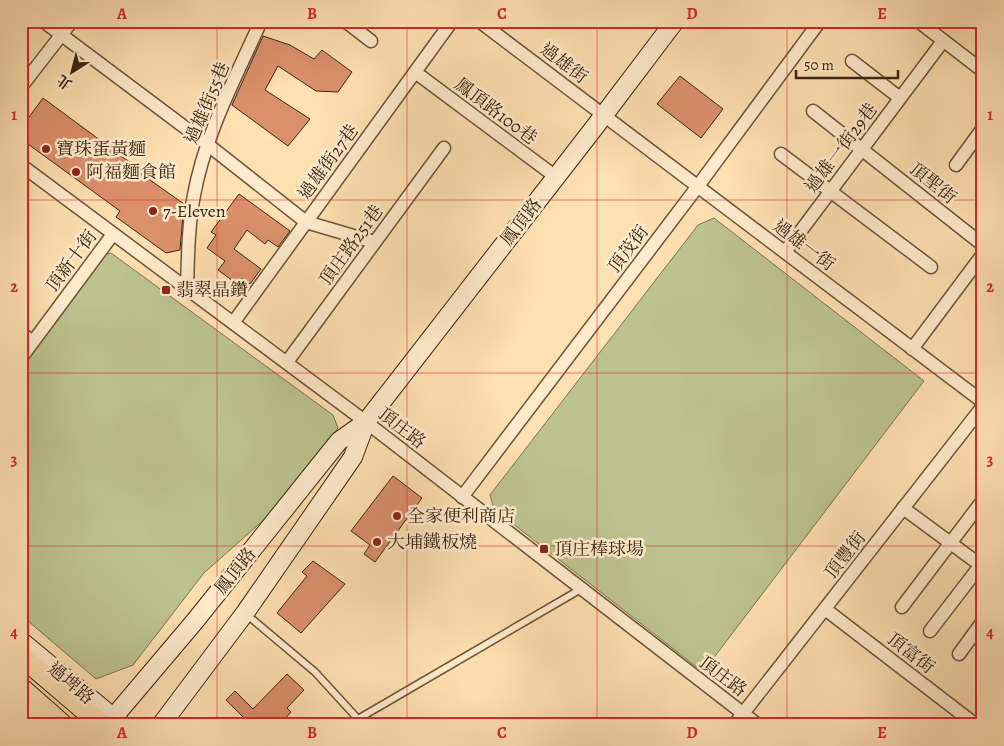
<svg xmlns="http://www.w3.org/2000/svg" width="1004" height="746" font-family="Alegreya,'Noto Serif TC',serif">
<rect width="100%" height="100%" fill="#ffe0b1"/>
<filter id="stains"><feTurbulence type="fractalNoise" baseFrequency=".004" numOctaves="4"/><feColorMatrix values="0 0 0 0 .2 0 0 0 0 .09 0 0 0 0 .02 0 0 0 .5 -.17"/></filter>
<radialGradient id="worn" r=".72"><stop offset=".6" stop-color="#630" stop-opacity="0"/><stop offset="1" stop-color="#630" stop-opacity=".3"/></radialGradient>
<g fill="#bcc38f" stroke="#7c7451">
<path d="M714,218L924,381L703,672L494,509L490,495L698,225Z"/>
<path d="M111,253L333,415L338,428L267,517L204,573L133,665L96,679L21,615V361L99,256Z"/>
</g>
<g fill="#db906c" stroke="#3b2513">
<path d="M263,36L290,45L314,59L322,50L352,72L338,92L316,91L278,66L265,90L310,119L288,146L232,105Z"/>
<path d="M680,76L723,109L701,138L657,104Z"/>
<path d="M43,98L135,166L133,168L184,204L180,250L166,253L116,217L120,211L21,139V128Z"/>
<path d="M239,194L290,231L278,247L268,240L265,244L247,230L234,249L261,269L250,284L242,278L237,284L218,270L225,261L207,248L216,235L211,232Z"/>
<path d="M393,476L422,498L375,562L364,554L370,545L351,531Z"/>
<path d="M313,561L345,584L301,633L277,613L307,576L302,572Z"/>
<path d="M287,674L304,690L287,708L291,712L279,725H240L245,719L226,700L235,691L253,709Z"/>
</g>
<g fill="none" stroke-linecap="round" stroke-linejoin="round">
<g stroke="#6c543a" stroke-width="9">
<g id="service">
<path d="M21,329L35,340"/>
<path d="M246,614L315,672L358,719L581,589"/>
</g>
</g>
<g stroke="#6c543a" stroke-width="15">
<g id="minor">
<path d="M43,21L207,144L306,222L374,242"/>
<path d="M345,21L371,41"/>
<path d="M479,21L983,402"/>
<path d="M918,21L983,71"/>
<path d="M852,61L900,98"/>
<path d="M415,72L556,177"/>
<path d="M21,87L72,21"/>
<path d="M813,111L983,245"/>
<path d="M781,154L931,267"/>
<path d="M21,165L366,422L758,725"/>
<path d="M956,165L983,128"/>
<path d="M785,252L943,41"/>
<path d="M187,289C188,258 188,226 194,195C205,134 236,77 261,21"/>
<path d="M233,323L452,21"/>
<path d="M912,349L983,254"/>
<path d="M21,358L113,234"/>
<path d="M287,362L444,148"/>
<path d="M462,497L698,186L820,21"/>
<path d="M903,508L983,567"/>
<path d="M902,607L983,500"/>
<path d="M825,609L976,725"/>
<path d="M930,631L983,562"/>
<path d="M959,654L983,621"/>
<path d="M734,725L983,406"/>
</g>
</g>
<g stroke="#3b2513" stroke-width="20">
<g id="secondary">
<path d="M21,641L121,724"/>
<path d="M107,725L195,621L339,441L366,422"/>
<path d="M161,725L245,613L353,457L366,422L594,128L675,21"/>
</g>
</g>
<g stroke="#3b2513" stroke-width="22">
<g id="trunk">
<path d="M21,656L102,725"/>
<path d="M21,688L63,725"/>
<path d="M21,713L35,725"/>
</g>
</g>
<use href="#service" stroke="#ffebcc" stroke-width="6"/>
<use href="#minor" stroke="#ffebcc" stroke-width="12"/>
<use href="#secondary" stroke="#ffebcc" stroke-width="18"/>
<use href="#trunk" stroke="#ffe0b1" stroke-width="20"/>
</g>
<path fill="none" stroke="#d62828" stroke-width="1" stroke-opacity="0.55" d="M217,21V725M407,21V725M597,21V725M787,21V725M21,200H983M21,373H983M21,546H983"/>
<g fill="#8f2418" stroke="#ffebcc" stroke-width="2">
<circle cx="46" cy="149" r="5"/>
<circle cx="76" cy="172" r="5"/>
<circle cx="153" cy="211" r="5"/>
<rect x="161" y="285" width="10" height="10" rx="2.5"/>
<circle cx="397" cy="516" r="5"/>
<circle cx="377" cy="542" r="5"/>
<rect x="539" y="544" width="10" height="10" rx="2.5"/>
</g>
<g text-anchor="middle" stroke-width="5" stroke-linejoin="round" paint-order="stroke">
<g font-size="18" fill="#3b2513" stroke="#ffebcc">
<text transform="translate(564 63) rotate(37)" y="6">過雄街</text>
<text transform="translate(207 103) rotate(-67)" y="6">過雄街55巷</text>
<text transform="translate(496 111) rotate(37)" y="6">鳳頂路100巷</text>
<text transform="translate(841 148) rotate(-53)" y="6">過雄一街29巷</text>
<text transform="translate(328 162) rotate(-54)" y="6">過雄街27巷</text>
<text transform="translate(933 183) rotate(39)" y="6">頂聖街</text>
<text transform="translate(521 222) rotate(-52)" y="6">鳳頂路</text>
<text transform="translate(351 245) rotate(-54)" y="6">頂庄路251巷</text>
<text transform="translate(804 245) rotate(37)" y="6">過雄一街</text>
<text transform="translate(628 249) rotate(-53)" y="6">頂茂街</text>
<text transform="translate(71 261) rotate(-53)" y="6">頂新十街</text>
<text transform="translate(402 428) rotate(38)" y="6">頂庄路</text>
<text transform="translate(845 555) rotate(-52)" y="6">頂豐街</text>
<text transform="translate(235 571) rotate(-51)" y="6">鳳頂路</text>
<text transform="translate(911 653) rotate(38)" y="6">頂富街</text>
<text transform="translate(723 676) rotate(37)" y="6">頂庄路</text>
<text transform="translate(71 683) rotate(40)" y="6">過埤路</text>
</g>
<g font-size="18" fill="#3b2513" stroke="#ffebcc" text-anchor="start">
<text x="56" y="155">寶珠蛋黃麵</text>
<text x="86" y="178">阿福麵食館</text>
<text x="163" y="217">7-Eleven</text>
<text x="176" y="296">翡翠晶鑽</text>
<text x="407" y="522">全家便利商店</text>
<text x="387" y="548">大埔鐵板燒</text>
<text x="554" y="555">頂庄棒球場</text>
</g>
</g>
<rect width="1004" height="746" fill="none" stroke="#ffe0b1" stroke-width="55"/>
<g transform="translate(72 72) rotate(216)" stroke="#ffebcc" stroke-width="4" paint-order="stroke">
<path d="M0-4L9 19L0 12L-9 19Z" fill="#3b2513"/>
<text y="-8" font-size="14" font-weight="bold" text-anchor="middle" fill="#3b2513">北</text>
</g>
<path d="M796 70v8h102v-8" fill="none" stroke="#3b2513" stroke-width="2.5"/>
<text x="804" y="70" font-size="15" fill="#3b2513" stroke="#ffebcc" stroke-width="4" paint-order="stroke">50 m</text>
<rect x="28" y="28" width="948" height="690" fill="none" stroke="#d62828" stroke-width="2"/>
<g font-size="16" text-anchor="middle" font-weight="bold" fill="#d62828">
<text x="122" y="19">A</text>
<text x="312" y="19">B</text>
<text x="502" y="19">C</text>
<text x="692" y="19">D</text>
<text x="882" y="19">E</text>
<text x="14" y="120">1</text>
<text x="990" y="120">1</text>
<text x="14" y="292">2</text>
<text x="990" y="292">2</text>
<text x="14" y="465">3</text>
<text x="990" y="465">3</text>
<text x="14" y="638">4</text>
<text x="990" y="638">4</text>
<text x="122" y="738">A</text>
<text x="312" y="738">B</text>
<text x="502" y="738">C</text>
<text x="692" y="738">D</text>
<text x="882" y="738">E</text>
</g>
<rect width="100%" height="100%" filter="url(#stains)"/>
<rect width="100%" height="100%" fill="url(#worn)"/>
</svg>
